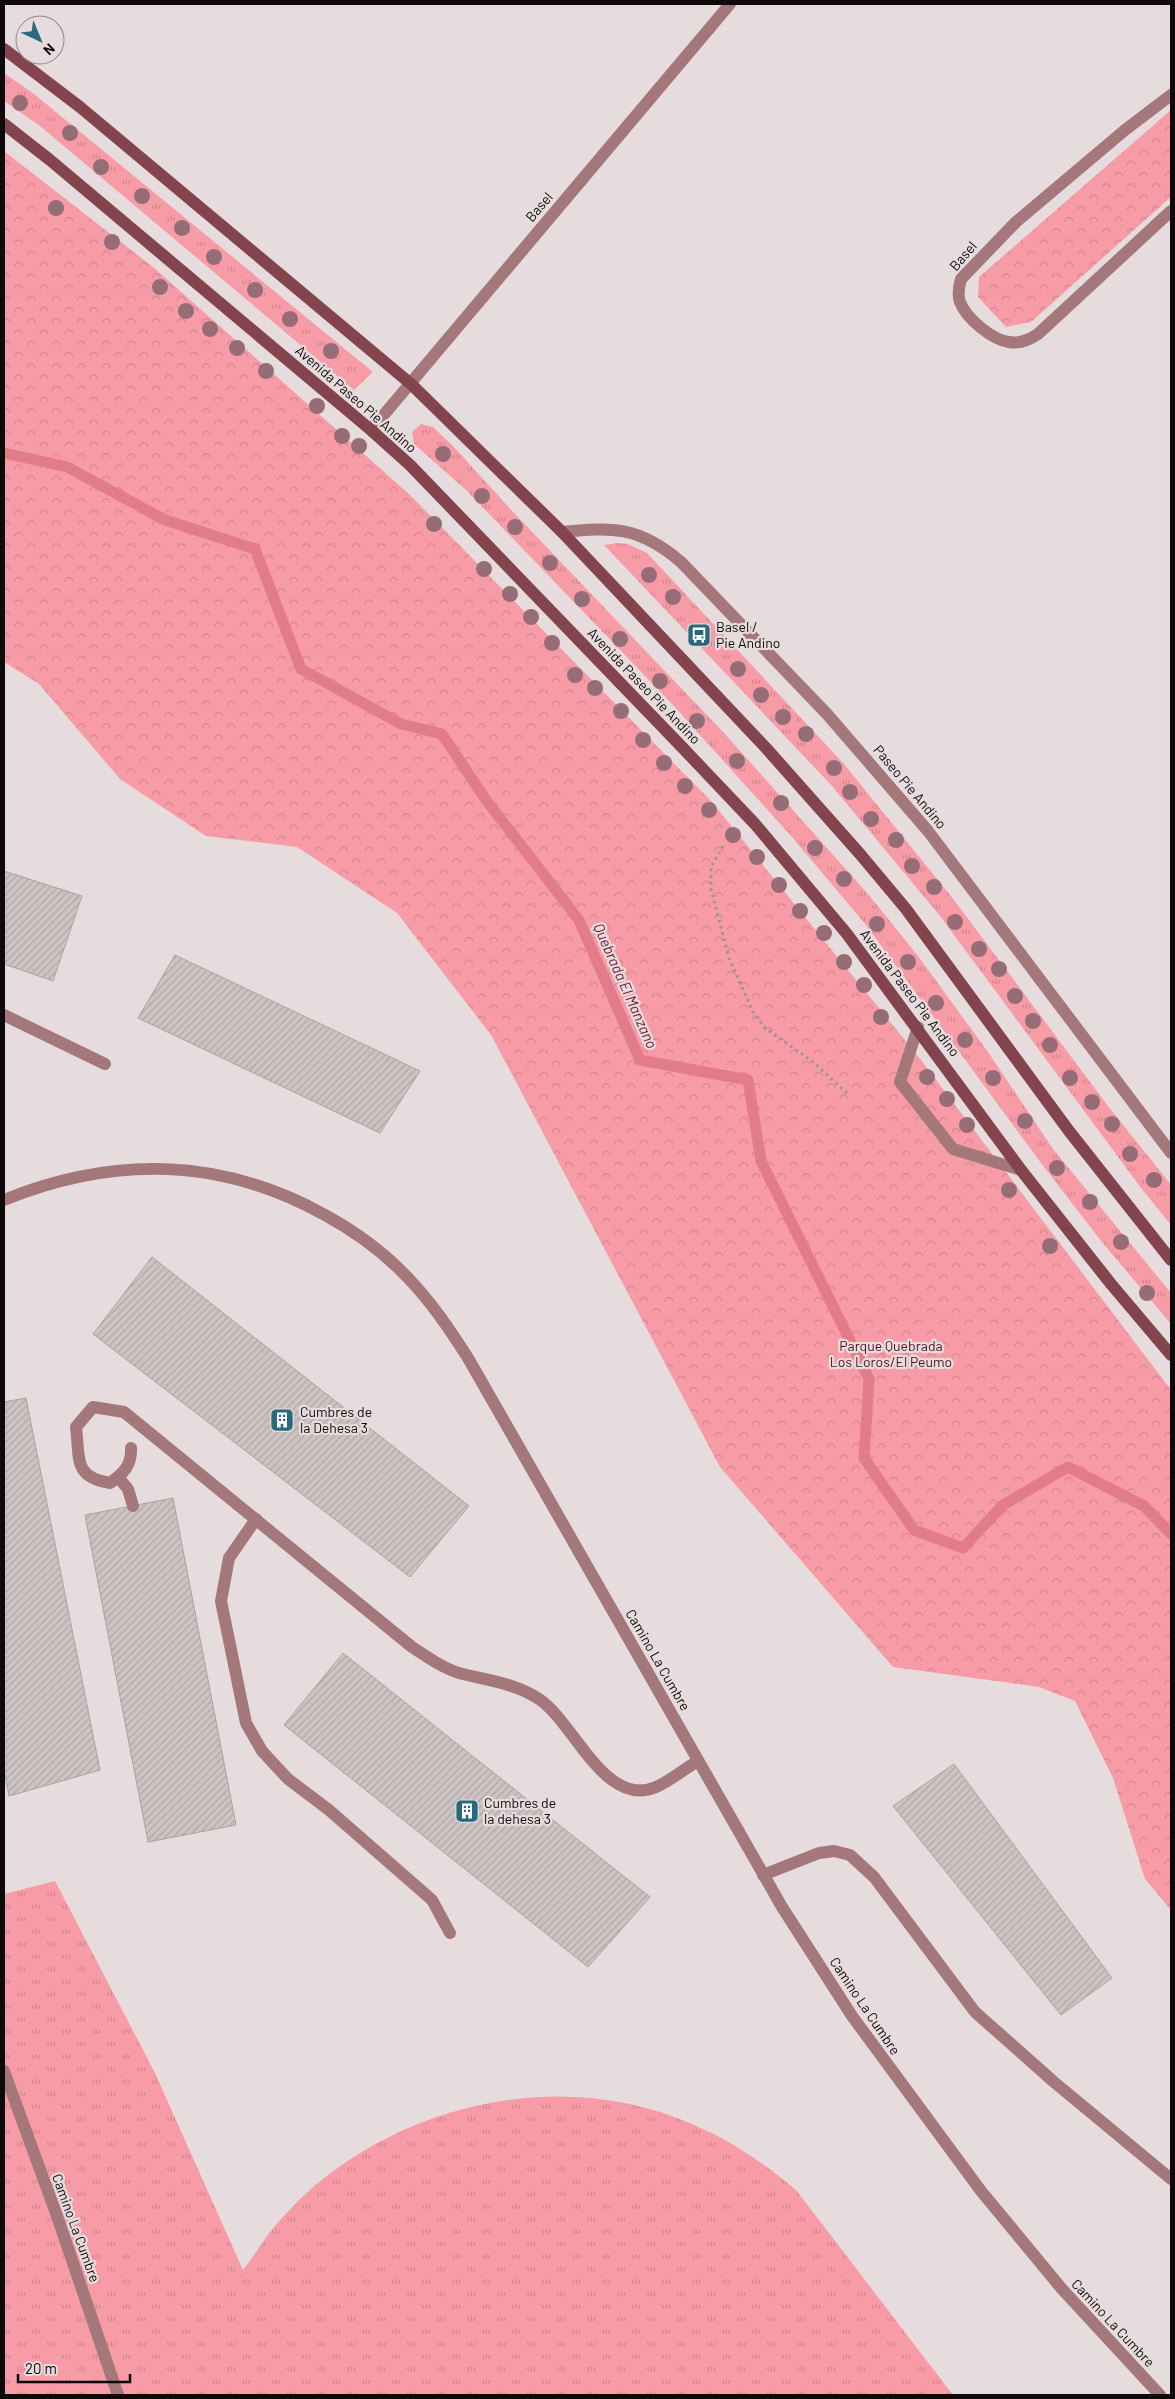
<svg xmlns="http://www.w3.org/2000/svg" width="1175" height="2399" font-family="Barlow,sans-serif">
<defs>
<pattern id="grass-tufts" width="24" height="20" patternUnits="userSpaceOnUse" patternTransform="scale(1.25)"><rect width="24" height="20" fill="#f79ca6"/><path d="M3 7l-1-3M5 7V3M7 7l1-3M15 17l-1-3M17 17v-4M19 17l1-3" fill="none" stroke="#d3858e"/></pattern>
<pattern id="park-crowns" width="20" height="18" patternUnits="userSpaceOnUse" patternTransform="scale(1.25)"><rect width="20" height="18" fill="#f79ca6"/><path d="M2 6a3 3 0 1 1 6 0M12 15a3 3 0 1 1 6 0" fill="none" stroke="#d3858e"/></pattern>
<pattern id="building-hatch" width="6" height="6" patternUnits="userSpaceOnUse" patternTransform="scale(1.25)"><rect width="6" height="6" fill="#cdc3c3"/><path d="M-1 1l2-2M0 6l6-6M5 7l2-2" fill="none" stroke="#afa6a6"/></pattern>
</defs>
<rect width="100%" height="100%" fill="#e7dcdd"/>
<g fill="url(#grass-tufts)">
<path d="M4,73L34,94L373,372L354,390L40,126L4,101Z"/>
<path d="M421,424L433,427L452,445L515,514L724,733L868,894L918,956L988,1052L1053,1149L1171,1293V1324L1101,1241L1038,1159L866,925L792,837L673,705L466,490L414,444L412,432Z"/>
<path d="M617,543L628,544L647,553L844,764L954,900L1108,1106L1171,1185V1225L1141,1188L940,916L832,786L604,545Z"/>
<path d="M55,1881L155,2073L243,2270C252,2259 259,2247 267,2236C285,2213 308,2189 332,2172C434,2096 576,2072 694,2125C732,2141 765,2164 796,2190L953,2395H4V1894Z"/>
</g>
<g fill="url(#park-crowns)">
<path d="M1171,110V197L1031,322L1006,327L978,297L979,277Z"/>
<path d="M4,151L153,267L409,494L711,801L921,1060L1171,1390V1910L1145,1879L1113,1778L1075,1701L1039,1687L893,1667L720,1467L491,1035L397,913L297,847L206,836L120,779L39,684L4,662Z"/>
</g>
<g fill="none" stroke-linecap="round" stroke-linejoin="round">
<path stroke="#e27c89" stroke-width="11" d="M4,453L67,467L165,520L255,549L301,669L401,724L442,734L486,800L579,920L640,1060L748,1080L761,1161L869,1379L864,1458L914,1530L963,1548L1003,1505L1068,1467L1144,1506L1171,1534"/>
</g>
<g fill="url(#building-hatch)" stroke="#aca2a2">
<path d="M4,871L82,896L53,981L4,964Z"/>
<path d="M175,955L420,1071L380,1133L138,1018Z"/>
<path d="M152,1257L469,1506L410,1577L93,1334Z"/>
<path d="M26,1398L100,1770L9,1796L4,1771V1402Z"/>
<path d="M173,1498L236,1825L148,1842L85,1515Z"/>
<path d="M343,1653L650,1897L588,1967L284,1725Z"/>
<path d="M954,1764L1112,1978L1061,2015L893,1806Z"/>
</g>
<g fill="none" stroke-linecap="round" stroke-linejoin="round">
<path stroke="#9b9394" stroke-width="3" stroke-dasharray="2.5 4" stroke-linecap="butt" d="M723,846L711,867V889L729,958L753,1012L765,1028L812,1061L849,1095"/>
<g stroke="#a4777b" stroke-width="12">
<path d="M4,1015L105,1064"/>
<path d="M918,1027L900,1082L953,1149L1021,1170"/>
<path d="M131,1448C132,1465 123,1474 110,1483C73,1477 80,1459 76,1427L93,1407L124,1412L412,1647C427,1657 443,1668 459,1673C486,1680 515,1683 539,1699C574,1722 605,1809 656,1787C670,1781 684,1769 698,1761"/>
<path d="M118,1477L128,1489L133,1506"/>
<path d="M256,1519L229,1558L221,1601L246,1723L262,1751L288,1779L329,1810L432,1900L450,1933"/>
<path d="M763,1875L819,1853L834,1851L850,1855L874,1877L975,2012L1054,2082L1171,2179"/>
</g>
<g stroke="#a4777b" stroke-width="12">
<path d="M1171,95L1125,130L1016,222L961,279C959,286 957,294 960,302C966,318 992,340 1009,342C1019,344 1029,340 1038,334L1171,211"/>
<path d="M371,430L730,4"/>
<path d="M562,532C613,527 639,526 681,562L827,714L928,831L1171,1153"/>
<path d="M4,1200C112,1156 221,1157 325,1215C356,1232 385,1253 409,1279C432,1303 450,1330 468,1358L782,1907L852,2016L981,2191L1062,2289L1160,2395"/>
<path d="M4,2071L57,2216L118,2395"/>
</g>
<g stroke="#83444d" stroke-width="12">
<path d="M4,49L80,107L411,384L562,532L766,748L860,854L906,909L1069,1131L1171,1260"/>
<path d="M4,124L50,160L371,430L410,465L680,745L755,824L847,934L1021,1170L1111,1284L1171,1355"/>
</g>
</g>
<g fill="#966d76">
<circle cx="20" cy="103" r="8"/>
<circle cx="70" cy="133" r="8"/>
<circle cx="101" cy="167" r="8"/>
<circle cx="142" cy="196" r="8"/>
<circle cx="56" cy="208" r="8"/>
<circle cx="182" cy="228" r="8"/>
<circle cx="112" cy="242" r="8"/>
<circle cx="214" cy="257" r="8"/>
<circle cx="160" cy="287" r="8"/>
<circle cx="255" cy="290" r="8"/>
<circle cx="186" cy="311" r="8"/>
<circle cx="290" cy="319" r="8"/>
<circle cx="210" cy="329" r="8"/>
<circle cx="237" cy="348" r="8"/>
<circle cx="331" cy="351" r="8"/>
<circle cx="266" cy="371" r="8"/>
<circle cx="317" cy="406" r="8"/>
<circle cx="342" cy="436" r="8"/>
<circle cx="359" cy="446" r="8"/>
<circle cx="443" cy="454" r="8"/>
<circle cx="482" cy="496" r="8"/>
<circle cx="434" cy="524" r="8"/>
<circle cx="515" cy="527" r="8"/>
<circle cx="550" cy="563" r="8"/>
<circle cx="484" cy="569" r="8"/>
<circle cx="649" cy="575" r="8"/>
<circle cx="510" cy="594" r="8"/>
<circle cx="673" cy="597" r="8"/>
<circle cx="582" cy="599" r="8"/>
<circle cx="531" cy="617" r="8"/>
<circle cx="620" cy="639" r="8"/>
<circle cx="552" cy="643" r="8"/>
<circle cx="738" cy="669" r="8"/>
<circle cx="575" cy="675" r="8"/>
<circle cx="660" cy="681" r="8"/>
<circle cx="595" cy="688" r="8"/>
<circle cx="761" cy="695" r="8"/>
<circle cx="621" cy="711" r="8"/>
<circle cx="783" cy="717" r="8"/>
<circle cx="697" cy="721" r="8"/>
<circle cx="806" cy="734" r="8"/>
<circle cx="643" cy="740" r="8"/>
<circle cx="737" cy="761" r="8"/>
<circle cx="664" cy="763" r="8"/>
<circle cx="834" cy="768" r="8"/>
<circle cx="685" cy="786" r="8"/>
<circle cx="850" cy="792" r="8"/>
<circle cx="781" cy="803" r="8"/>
<circle cx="709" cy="810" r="8"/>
<circle cx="871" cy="819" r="8"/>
<circle cx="733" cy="835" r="8"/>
<circle cx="896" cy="840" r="8"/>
<circle cx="815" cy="848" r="8"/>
<circle cx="757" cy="857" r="8"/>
<circle cx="912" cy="866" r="8"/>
<circle cx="844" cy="879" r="8"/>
<circle cx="779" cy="885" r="8"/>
<circle cx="934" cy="887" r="8"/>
<circle cx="800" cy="911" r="8"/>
<circle cx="955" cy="922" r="8"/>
<circle cx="877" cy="924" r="8"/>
<circle cx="824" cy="933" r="8"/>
<circle cx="979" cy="949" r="8"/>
<circle cx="844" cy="962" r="8"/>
<circle cx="908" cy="962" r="8"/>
<circle cx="999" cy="969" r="8"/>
<circle cx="864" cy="985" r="8"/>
<circle cx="1015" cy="996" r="8"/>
<circle cx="936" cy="1003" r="8"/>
<circle cx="881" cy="1017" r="8"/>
<circle cx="1033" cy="1021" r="8"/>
<circle cx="965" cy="1040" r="8"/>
<circle cx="1050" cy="1045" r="8"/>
<circle cx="927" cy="1077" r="8"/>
<circle cx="993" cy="1078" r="8"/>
<circle cx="1070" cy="1078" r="8"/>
<circle cx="947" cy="1099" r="8"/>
<circle cx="1092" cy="1102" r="8"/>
<circle cx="1025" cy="1121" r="8"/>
<circle cx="1112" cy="1124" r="8"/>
<circle cx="967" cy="1125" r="8"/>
<circle cx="1130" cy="1154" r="8"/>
<circle cx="1057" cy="1168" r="8"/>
<circle cx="1154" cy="1180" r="8"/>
<circle cx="1009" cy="1190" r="8"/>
<circle cx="1090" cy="1202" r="8"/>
<circle cx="1121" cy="1242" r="8"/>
<circle cx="1050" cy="1246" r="8"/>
<circle cx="1147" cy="1293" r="8"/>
</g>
<defs>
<g id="bus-square" transform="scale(1.25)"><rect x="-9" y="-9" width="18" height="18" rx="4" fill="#29697e" stroke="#e7dcdd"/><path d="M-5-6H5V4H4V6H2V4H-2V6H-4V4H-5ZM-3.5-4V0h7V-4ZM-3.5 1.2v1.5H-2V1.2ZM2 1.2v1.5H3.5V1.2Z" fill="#fff"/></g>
<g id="building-square" transform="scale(1.25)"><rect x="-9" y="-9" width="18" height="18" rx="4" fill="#29697e" stroke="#e7dcdd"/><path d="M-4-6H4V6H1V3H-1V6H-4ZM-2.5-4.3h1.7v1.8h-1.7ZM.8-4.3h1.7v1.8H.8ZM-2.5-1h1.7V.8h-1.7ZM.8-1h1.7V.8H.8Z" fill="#fff"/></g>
</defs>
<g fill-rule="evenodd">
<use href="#bus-square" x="699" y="635"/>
<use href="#building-square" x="282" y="1420"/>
<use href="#building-square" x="467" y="1811"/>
</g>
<g text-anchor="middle" stroke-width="4.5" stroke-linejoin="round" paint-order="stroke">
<g font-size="14" fill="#0e0a0b" stroke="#e7dcdd">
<text transform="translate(539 207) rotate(-50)" y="5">Basel</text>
<text transform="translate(963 256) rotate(-50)" y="5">Basel</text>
<text transform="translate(356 399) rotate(41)" y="5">Avenida Paseo Pie Andino</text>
<text transform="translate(644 686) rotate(46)" y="5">Avenida Paseo Pie Andino</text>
<text transform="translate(910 787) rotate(50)" y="5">Paseo Pie Andino</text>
<text transform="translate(910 993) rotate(53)" y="5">Avenida Paseo Pie Andino</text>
<text transform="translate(658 1660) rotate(60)" y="5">Camino La Cumbre</text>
<text transform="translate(865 2006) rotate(56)" y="5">Camino La Cumbre</text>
<text transform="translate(76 2228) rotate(70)" y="5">Camino La Cumbre</text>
<text transform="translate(1113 2323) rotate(47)" y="5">Camino La Cumbre</text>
</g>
<g font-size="14" fill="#0e0a0b" stroke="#e7dcdd" text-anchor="start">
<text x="716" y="632">Basel /<tspan x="716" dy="16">Pie Andino</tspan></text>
<text x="300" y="1417">Cumbres de<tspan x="300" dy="16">la Dehesa 3</tspan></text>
<text x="484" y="1808">Cumbres de<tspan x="484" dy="16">la dehesa 3</tspan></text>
</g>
<g font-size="14" fill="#531321" stroke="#e7dcdd">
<text x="891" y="1351">Parque Quebrada<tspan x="891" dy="16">Los Loros/El Peumo</tspan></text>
</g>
<g font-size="15" font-style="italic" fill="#73172d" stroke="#e7dcdd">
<text transform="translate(625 986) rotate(66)" y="5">Quebrada El Manzano</text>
</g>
</g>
<rect width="1175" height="2399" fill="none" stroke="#0e0a0b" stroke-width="10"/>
<g transform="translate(40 40) rotate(136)"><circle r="24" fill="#e7dcdd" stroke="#908889"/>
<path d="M0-4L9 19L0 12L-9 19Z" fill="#29697e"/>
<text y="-8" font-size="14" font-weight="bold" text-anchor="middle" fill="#0e0a0b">N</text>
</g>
<path d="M18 2374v8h112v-8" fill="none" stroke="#0e0a0b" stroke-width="2.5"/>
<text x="25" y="2374" font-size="15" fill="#0e0a0b" stroke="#e7dcdd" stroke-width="4" paint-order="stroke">20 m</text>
</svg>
